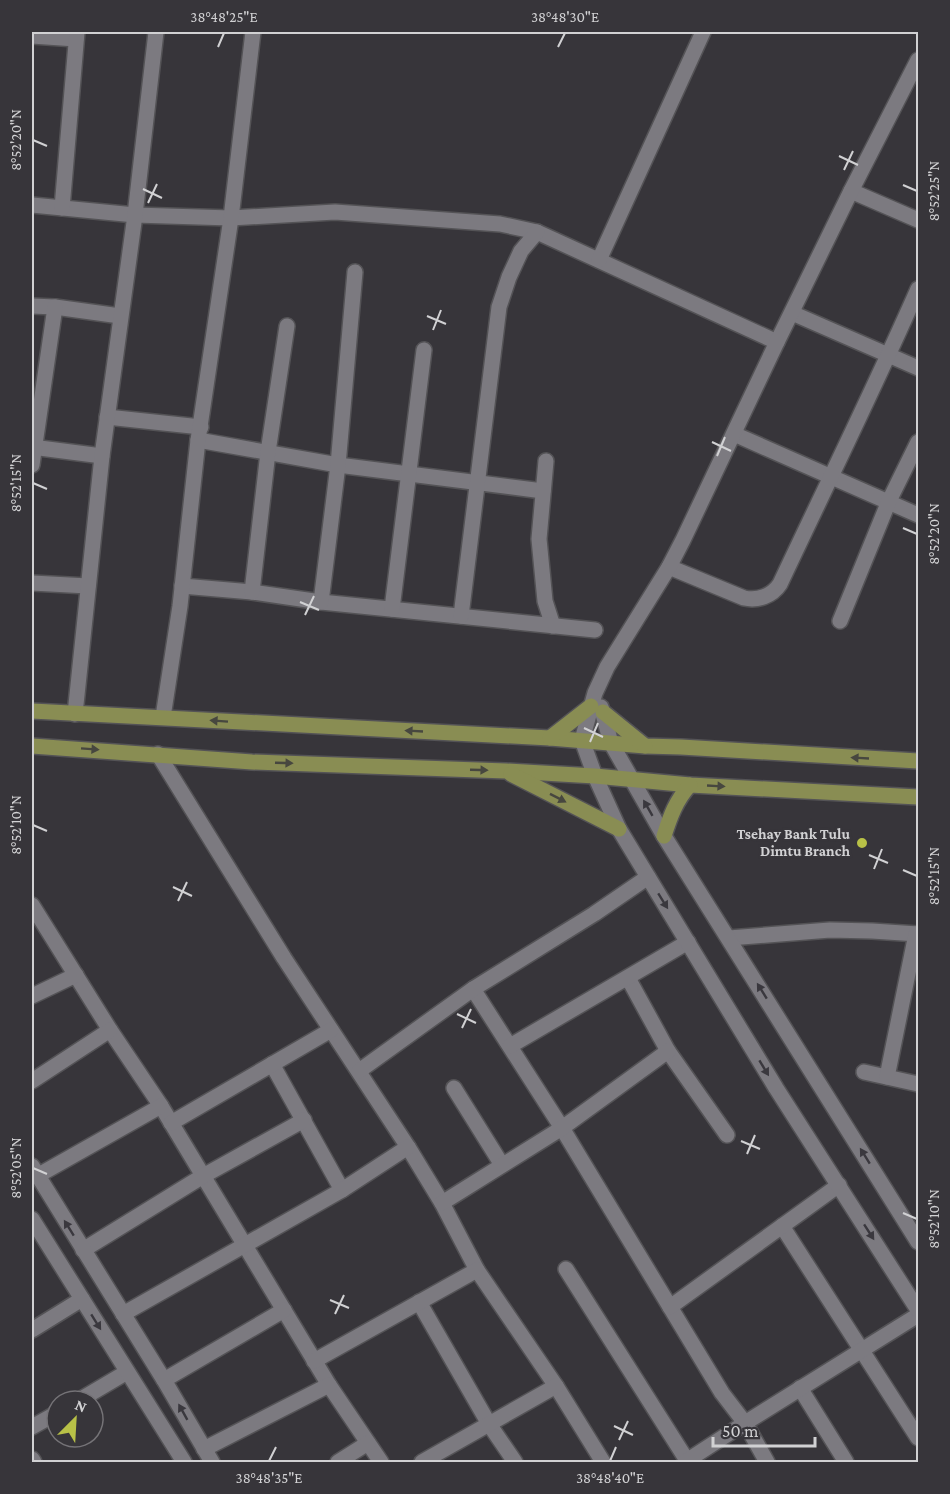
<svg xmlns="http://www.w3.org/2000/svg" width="950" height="1494" font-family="'Crimson Pro',serif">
<rect width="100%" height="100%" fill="#37353a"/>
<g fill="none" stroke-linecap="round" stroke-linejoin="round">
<g stroke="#545356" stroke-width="18">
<g id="minor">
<path d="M32,36L76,39"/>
<path d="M851,191L918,220"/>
<path d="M32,205L135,215L231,218L335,212L500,224L537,232L777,342"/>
<path d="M62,208L77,32"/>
<path d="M599,260L703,32"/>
<path d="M32,306L55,307L120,316"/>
<path d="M792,313L918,368"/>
<path d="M107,417L201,427"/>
<path d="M734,434L918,515"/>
<path d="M198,440L338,465L543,491"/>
<path d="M32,447L102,456"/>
<path d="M546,461L539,539L545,601L553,626"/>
<path d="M32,465L55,307"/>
<path d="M669,567L744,598C758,601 772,596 780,584C826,486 874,389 918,289"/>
<path d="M32,583L88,586"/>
<path d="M182,586L252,592L321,602L595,630"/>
<path d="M252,592L268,452L287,326"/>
<path d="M321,602L338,465L355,272"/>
<path d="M392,609L424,350"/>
<path d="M461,616L499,307L509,277L521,251L537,232"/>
<path d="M840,621L889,501L918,442"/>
<path d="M75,714L102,456L135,215L156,32"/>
<path d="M163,717L180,606L198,440L231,218L253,32"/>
<path d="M158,754L284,958L408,1147L442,1203L477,1270L556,1386L603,1462"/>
<path d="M32,905L110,1030L161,1106L329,1385L381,1462"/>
<path d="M729,938L830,930L872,931L918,934"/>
<path d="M628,978L668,1051L727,1135"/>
<path d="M473,989L562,1128L722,1393L745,1423L767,1462"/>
<path d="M32,996L76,975"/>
<path d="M510,1046L688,942"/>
<path d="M272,1064L342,1190"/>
<path d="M359,1071L473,989L594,914L648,877"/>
<path d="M864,1072L918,1084"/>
<path d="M887,1077L916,934"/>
<path d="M32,1081L110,1030"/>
<path d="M454,1088L502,1165"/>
<path d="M171,1123L331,1030"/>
<path d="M37,1176L161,1106"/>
<path d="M442,1203L562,1128L668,1051"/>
<path d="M782,1226L918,1438"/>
<path d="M83,1250L203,1176L304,1120"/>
<path d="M566,1269L688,1462"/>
<path d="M419,1302L489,1424L515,1462"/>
<path d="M670,1307L839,1185"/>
<path d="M123,1314L342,1190L408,1147"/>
<path d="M32,1330L82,1299"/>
<path d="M314,1361L477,1270"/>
<path d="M164,1380L284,1310"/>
<path d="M800,1388L846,1462"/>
<path d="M78,1401L127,1372"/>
<path d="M32,1427L57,1413"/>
<path d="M204,1449L329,1385"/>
<path d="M32,1459L34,1462"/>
<path d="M338,1462L368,1443"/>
<path d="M422,1462L556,1386"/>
<path d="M685,1462L745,1423L918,1315"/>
</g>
</g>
<g stroke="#545356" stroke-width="18">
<g id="tertiary">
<path d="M32,1166L164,1380L212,1462"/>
<path d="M32,1219L184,1462"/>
</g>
</g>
<g stroke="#545356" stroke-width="18">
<g id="secondary">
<path d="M918,60L851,191L777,342L683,540L669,567L607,667L595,693L582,740L595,776L619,829L776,1088L918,1310"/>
<path d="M601,707L611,743L664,836L918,1242"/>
</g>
</g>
<g stroke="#545356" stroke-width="18">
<g id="primary">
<path d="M32,711L550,738L645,746L681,747L918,761"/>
<path d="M603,712L645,746"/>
<path d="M550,738L591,706"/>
<path d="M32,746L252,762L506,771L595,776L690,785L918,797"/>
<path d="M511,774L619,829"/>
<path d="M664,836C670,817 676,800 690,785"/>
</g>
</g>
<use href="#minor" stroke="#7c7a80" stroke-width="15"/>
<use href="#tertiary" stroke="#7c7a80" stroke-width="15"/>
<use href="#secondary" stroke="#7c7a80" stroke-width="15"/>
<use href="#primary" stroke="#898d53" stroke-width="15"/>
</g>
<defs><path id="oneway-solid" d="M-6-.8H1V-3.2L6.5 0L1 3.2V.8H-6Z" transform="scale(1.5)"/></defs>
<g fill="#47473f">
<use href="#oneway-solid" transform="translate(219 721) rotate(-176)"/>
<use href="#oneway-solid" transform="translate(414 731) rotate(-177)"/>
<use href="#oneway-solid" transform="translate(90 749) rotate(4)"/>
<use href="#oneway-solid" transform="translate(860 758) rotate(-177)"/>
<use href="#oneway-solid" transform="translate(284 763) rotate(2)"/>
<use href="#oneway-solid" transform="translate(479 770) rotate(2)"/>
<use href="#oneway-solid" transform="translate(716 786) rotate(3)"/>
<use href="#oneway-solid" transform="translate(558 798) rotate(27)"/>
</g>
<g fill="#3a383e">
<use href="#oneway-solid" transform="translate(648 808) rotate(-120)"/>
<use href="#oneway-solid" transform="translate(663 901) rotate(58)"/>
<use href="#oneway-solid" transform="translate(762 991) rotate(-122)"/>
<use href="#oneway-solid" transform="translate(764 1068) rotate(59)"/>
<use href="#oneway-solid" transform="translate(865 1156) rotate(-122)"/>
<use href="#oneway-solid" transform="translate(69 1228) rotate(-122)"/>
<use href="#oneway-solid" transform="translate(869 1232) rotate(57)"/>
<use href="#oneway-solid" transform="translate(96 1322) rotate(58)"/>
<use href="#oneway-solid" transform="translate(183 1412) rotate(-119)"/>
</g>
<path fill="none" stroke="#d1d1d3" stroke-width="2" d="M218,47L224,33M558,47L565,33M33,140L47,146M839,156L858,165M844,170L853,151M903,185L917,191M143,189L162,198M148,203L157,184M427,316L446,324M433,330L441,310M712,442L731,451M717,456L725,437M33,483L47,489M903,528L917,534M300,602L319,610M305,615L314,596M584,728L603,737M590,742L598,723M33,825L47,831M869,855L888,863M874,869L882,849M903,870L917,876M173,887L192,896M178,901L187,882M457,1014L476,1023M462,1028L471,1009M741,1141L760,1149M747,1154L755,1135M33,1168L47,1174M903,1213L917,1219M330,1300L349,1308M335,1314L344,1295M614,1426L633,1435M619,1440L628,1421M269,1461L276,1447M610,1461L616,1447"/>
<circle fill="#b8c147" stroke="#37353a" stroke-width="2" cx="862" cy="843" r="6"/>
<g text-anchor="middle" stroke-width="5" stroke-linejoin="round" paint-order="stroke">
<g font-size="15" font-weight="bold" fill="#d1d1d3" stroke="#37353a" text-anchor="end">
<text x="850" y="839">Tsehay Bank Tulu<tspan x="850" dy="17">Dimtu Branch</tspan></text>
</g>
</g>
<rect width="950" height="1494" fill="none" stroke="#37353a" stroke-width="66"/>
<g transform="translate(75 1419) rotate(24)"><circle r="28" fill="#37353a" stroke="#757377" stroke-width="1.5"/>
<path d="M0-4.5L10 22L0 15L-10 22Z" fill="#b8c147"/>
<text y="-9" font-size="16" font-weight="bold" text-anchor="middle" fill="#d1d1d3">N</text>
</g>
<path d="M713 1437v9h102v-9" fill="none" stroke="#d1d1d3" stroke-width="3"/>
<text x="722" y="1437" font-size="18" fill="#d1d1d3" stroke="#37353a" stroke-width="4.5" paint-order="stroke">50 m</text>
<rect x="33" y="33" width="884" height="1428" fill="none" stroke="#d1d1d3" stroke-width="2"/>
<g font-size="15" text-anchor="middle" fill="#d1d1d3">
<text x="224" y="22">38°48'25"E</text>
<text x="565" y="22">38°48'30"E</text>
<text transform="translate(16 140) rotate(-90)" y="5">8°52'20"N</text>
<text transform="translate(934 191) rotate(-90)" y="5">8°52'25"N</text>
<text transform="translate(16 483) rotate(-90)" y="5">8°52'15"N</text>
<text transform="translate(934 534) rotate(-90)" y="5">8°52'20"N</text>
<text transform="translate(16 825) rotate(-90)" y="5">8°52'10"N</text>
<text transform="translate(934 876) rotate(-90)" y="5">8°52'15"N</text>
<text transform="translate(16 1168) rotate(-90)" y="5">8°52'05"N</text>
<text transform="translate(934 1219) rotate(-90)" y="5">8°52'10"N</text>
<text x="269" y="1483">38°48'35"E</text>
<text x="610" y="1483">38°48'40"E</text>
</g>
</svg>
